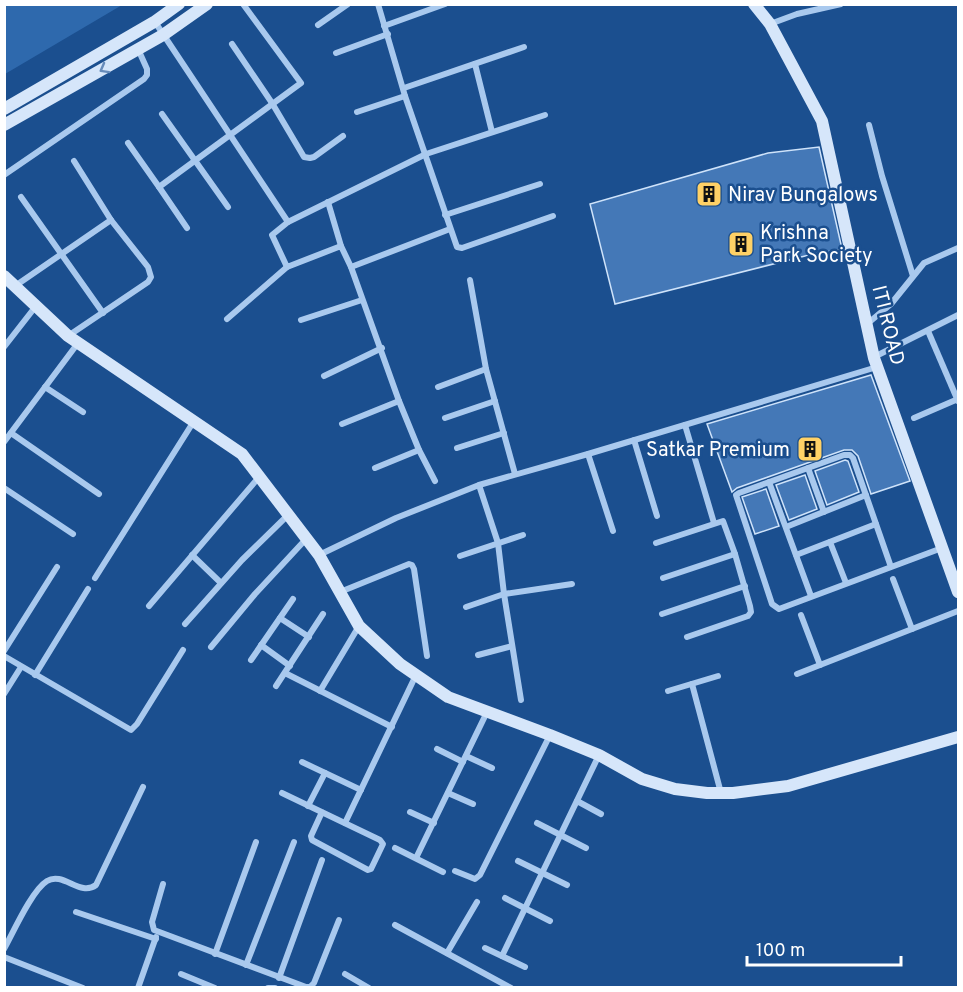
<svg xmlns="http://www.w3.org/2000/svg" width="963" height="992" font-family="Overpass,sans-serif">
<rect width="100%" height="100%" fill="#1b4f8f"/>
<path fill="#2e69ad" d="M5,4H122V5L5,74Z"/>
<g fill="#4478b7" stroke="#cfe3fa" stroke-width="1.5">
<path d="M819,147L842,249L805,256L615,304L590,204L768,153Z"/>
<path d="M871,375L910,481L871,494L858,456L852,450H844L737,488L732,492L707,424Z"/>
<path d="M845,460L848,461L859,492L827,505L815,471Z"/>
<path d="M805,475L817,509L789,520L776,485Z"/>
<path d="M766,489L779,526L755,534L742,497Z"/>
</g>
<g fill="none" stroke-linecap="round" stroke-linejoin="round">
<g stroke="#a9c9ee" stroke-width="6">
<path d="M378,4L405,96L457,247L462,248L553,216"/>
<path d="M155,22L288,222L272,235L287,267L341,246L351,267"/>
<path d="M770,24L797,14L841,4"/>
<path d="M318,25L348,4"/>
<path d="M384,26L445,4"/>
<path d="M232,44L272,103L304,157L310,158L314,157L343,136"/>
<path d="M336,53L388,34"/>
<path d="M475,64L492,132"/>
<path d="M404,88L524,47"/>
<path d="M357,112L405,96"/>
<path d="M162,114L228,207"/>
<path d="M869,125L882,176L913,276"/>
<path d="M128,143L159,187L301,83L243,4"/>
<path d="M4,175L144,79L147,75V69L138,49"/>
<path d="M159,187L187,228"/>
<path d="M21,197L103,313"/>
<path d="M328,202L341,246"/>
<path d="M445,215L540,184"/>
<path d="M288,222L426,154L545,115"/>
<path d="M470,280L486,369L515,474"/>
<path d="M15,286L111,220"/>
<path d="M227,319L287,267"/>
<path d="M301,320L362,300"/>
<path d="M867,324L891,304L924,263L958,248"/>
<path d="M928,331L958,401"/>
<path d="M68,336L148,282L151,277L148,267L111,220L74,161"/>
<path d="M4,347L36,306"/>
<path d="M874,357L958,315"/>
<path d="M324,376L382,348"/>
<path d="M45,387L83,412"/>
<path d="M438,387L486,369"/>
<path d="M445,418L495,401"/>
<path d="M914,418L958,399"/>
<path d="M342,424L399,401"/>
<path d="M685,425L714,523"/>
<path d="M11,433L99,494"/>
<path d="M634,440L657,516"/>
<path d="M4,442L78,343"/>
<path d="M457,448L504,433"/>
<path d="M588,454L613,531"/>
<path d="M375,468L419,450"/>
<path d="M808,468L824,512"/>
<path d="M435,481L419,450L399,401L351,267L450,229"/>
<path d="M769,482L811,596"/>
<path d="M479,485L498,543L504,594L521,700"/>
<path d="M4,488L73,534"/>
<path d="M786,527L866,495"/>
<path d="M830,542L846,583"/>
<path d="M656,543L723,521L735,554L750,606L751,612L748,616L687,637"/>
<path d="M192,555L221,583"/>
<path d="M319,555L396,518L479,485L588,454L877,367"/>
<path d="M796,555L876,524"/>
<path d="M460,556L523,535"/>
<path d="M891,567L853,458L850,455H844L739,493L736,495L772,604L779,609L942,548"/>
<path d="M95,578L194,421"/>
<path d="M663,578L735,554"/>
<path d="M893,579L912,629"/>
<path d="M340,592L409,564L412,565L414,569L427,656"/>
<path d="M149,606L259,477"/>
<path d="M466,607L504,594L572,584"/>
<path d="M662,614L745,586"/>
<path d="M801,615L820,665"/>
<path d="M280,618L309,637"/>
<path d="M185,624L242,560L288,515"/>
<path d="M261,645L290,666"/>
<path d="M211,647L255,594L306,539"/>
<path d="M4,651L57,567"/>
<path d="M478,655L512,646"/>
<path d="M4,656L131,730L137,724L183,650"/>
<path d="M251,660L293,599"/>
<path d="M285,673L392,727"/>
<path d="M797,674L958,611"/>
<path d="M35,675L88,589"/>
<path d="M692,684L721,793"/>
<path d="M276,686L323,614"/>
<path d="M320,691L359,626"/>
<path d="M668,691L718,676"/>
<path d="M4,694L21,667"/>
<path d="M437,749L463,762"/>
<path d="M466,756L492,768"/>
<path d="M302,762L361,790"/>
<path d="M282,793L380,840L383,844L371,869L368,870L312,840L311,836L322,812"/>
<path d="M448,793L473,804"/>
<path d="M577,801L601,814"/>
<path d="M308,806L325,773"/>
<path d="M410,812L434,823"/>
<path d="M345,823L416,675"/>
<path d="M537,823L586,848"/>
<path d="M395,848L443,872"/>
<path d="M416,858L487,712"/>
<path d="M518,861L567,885"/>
<path d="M455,871L475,879L480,875L550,735"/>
<path d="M163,884L152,922L154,930L306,987H310L314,983L339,920"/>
<path d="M505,898L550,921"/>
<path d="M76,912L156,939"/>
<path d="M395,925L511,988"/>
<path d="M485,948L525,967"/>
<path d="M4,949C13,933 32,890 47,881C63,871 80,897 96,885L143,787"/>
<path d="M447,953L477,902"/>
<path d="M215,954L256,842"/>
<path d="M502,956L599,755"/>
<path d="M4,957L83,988"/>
<path d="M246,965L294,842"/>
<path d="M181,974L215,988"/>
<path d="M345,974L369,988"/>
<path d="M279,978L322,860"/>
<path d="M138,988L156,937"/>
<path d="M268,988H275"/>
</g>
<g stroke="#d6e6fa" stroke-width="12">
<path d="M754,4L770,24L822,121L874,358L958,592"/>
<path d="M4,109L154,22L179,4"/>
<path d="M4,125L163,35L207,4"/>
<path d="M4,276L68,336L242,454L319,555L359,626L400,664L448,697L550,735L599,755L642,779L675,789L707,793H733L788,786L958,737"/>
</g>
</g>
<defs><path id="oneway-chevron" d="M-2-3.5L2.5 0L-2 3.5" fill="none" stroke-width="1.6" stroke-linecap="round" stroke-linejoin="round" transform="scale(1.5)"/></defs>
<use stroke="#668bba" href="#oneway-chevron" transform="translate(104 69) rotate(151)"/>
<defs>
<g id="building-square" transform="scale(1.35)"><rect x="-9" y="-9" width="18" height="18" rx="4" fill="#ffd166" stroke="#1b4f8f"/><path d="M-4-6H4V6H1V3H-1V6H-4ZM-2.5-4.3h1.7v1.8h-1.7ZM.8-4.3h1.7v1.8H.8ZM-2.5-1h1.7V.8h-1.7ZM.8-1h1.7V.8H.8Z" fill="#111"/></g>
</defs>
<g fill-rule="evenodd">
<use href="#building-square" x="709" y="194"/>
<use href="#building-square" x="741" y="244"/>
<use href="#building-square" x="810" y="449"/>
</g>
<g text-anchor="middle" stroke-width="5" stroke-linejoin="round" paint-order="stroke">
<g font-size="20" fill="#fff" stroke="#1b4f8f" text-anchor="start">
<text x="728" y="201">Nirav Bungalows</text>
<text x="760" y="239">Krishna<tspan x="760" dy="23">Park Society</tspan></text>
<text x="790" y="456" text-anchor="end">Satkar Premium</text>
</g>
<g font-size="20" fill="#fff" stroke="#1b4f8f">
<text transform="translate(889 325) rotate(76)" y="7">ITI ROAD</text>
</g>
</g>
<rect width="963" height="992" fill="none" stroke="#ffffff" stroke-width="12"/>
<path d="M747 956v9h154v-9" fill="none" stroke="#ffffff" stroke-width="3"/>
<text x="756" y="956" font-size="18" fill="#ffffff" stroke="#1b4f8f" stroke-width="4.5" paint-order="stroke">100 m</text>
</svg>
